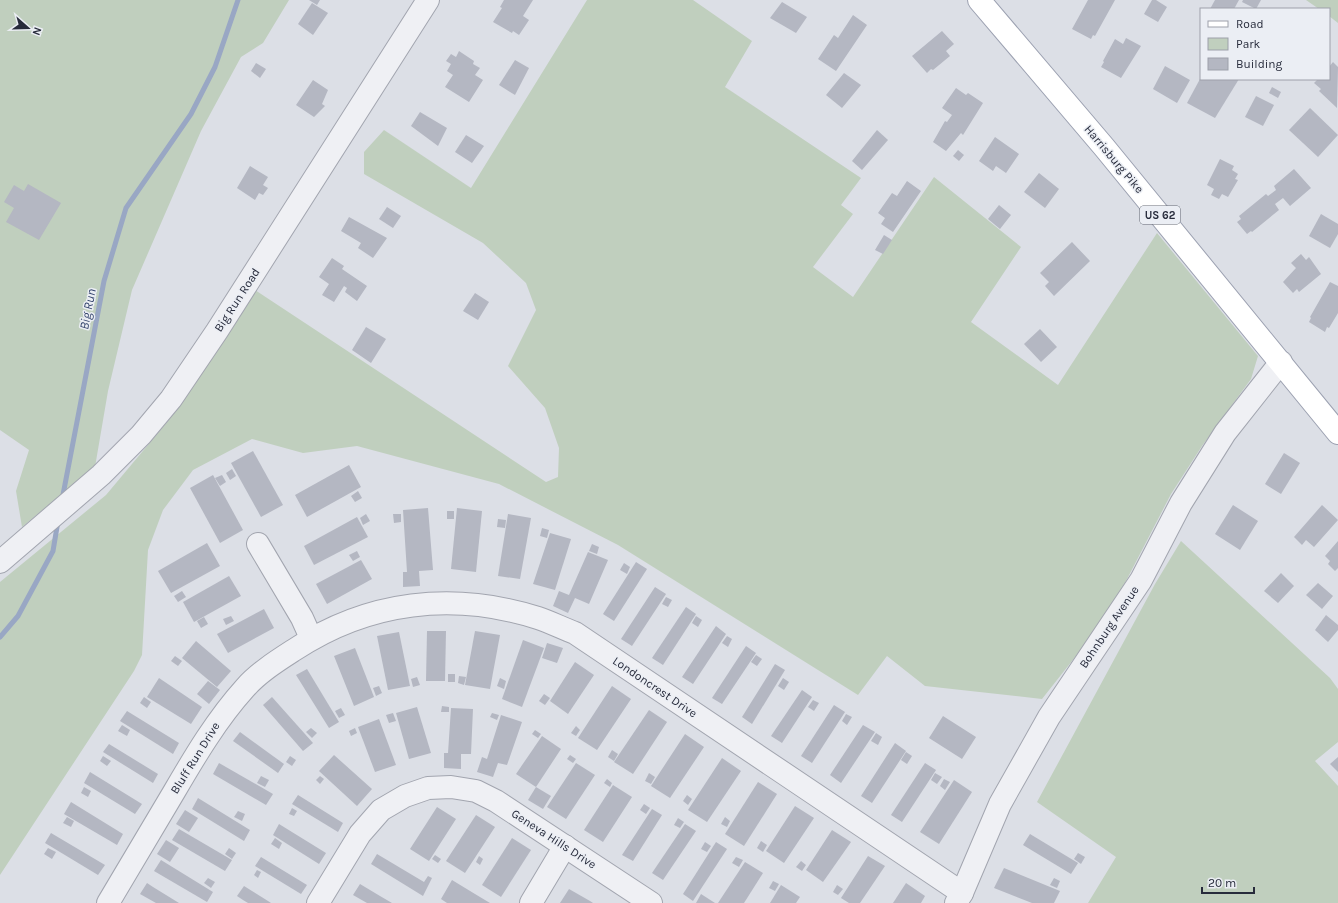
<svg xmlns="http://www.w3.org/2000/svg" width="1338" height="903" font-family="Karla,sans-serif">
<rect width="100%" height="100%" fill="#dcdfe6"/>
<g fill="#c0cfbe">
<path d="M0,0H289L263,43L241,57L201,131L132,290L108,391L95,467L22,527L16,491L29,450L0,430Z"/>
<path d="M587,0H693L752,41L725,87L861,178L841,205L853,214L813,267L853,297L934,177L1021,247L971,322L1058,385L1157,233L1258,356L1251,379L1202,446L1171,494L1126,581L1098,628L1042,699L925,686L887,656L858,695L618,545L499,484L357,446L303,453L252,439L193,470L163,510L148,550L142,655L134,671L0,875V582L106,495L168,421L255,290L546,482L558,477L559,448L545,408L508,366L536,310L526,283L483,243L364,174V152L384,130L471,188Z"/>
<path d="M1306,0H1338V23L1329,16V9H1319Z"/>
<path d="M1181,541L1330,678L1338,689V742L1315,761L1338,786V903H1088L1116,857L1037,802L1155,584Z"/>
</g>
<g fill="none" stroke-linecap="round" stroke-linejoin="round">
<g stroke="#99a7c4" stroke-width="5">
<path d="M62,500L104,281L126,208L191,114L215,67L238,0"/>
<path d="M0,637L18,616L53,551L58,521"/>
</g>
</g>
<g fill="#b4b7c2">
<path d="M309,0H320L317,5Z"/>
<path d="M504,0H533L523,16L529,20L519,35L513,31L512,33L493,22L502,8L500,7Z"/>
<path d="M1088,0H1115L1095,36L1093,35L1091,39L1072,29Z"/>
<path d="M1152,0H1156L1167,7L1158,22L1144,14Z"/>
<path d="M1215,0H1239L1234,9H1210Z"/>
<path d="M1243,0H1261L1256,9L1242,2Z"/>
<path d="M782,2L807,17L796,33L770,18Z"/>
<path d="M312,3L328,13L313,35L298,24Z"/>
<path d="M853,15L867,25L836,71L818,59L834,35L838,38Z"/>
<path d="M942,31L954,44L946,51L950,56L933,70L931,69L927,73L912,56Z"/>
<path d="M1126,38L1141,46L1121,78L1101,67L1104,62L1103,61L1115,39L1123,44Z"/>
<path d="M459,51L474,61L473,64L480,68L475,75L483,80L469,102L445,87L453,75L447,71L451,64L446,61L451,54L456,57Z"/>
<path d="M515,60L529,68L515,95L499,85Z"/>
<path d="M1333,62L1338,67L1337,108L1319,91L1321,89L1314,83L1318,79H1329V67Z"/>
<path d="M256,63L266,69L260,78L251,71Z"/>
<path d="M1165,66L1190,80L1177,103L1153,89Z"/>
<path d="M844,73L861,85L842,108L826,95Z"/>
<path d="M1200,79H1239L1215,118L1187,103Z"/>
<path d="M313,80L328,90L322,104L325,106L314,117L296,105Z"/>
<path d="M1272,87L1281,92L1278,98L1269,93Z"/>
<path d="M956,88L966,95L968,93L983,103L963,135L961,133L946,151L933,142L945,121L947,122L952,115L942,108Z"/>
<path d="M1256,96L1274,105L1263,126L1245,117Z"/>
<path d="M1310,108L1338,135L1318,157L1289,130Z"/>
<path d="M420,112L447,128L438,146L411,126Z"/>
<path d="M877,130L888,140L862,170L852,161Z"/>
<path d="M466,135L484,146L472,163L455,152Z"/>
<path d="M995,137L1019,154L1006,173L996,166L993,171L979,161Z"/>
<path d="M958,150L964,155L959,161L953,156Z"/>
<path d="M1220,159L1234,166L1232,170L1238,174L1235,179L1238,180L1228,197L1222,194L1219,199L1211,195L1214,189L1207,185Z"/>
<path d="M250,166L268,177L263,185L268,188L263,195L259,193L255,200L237,188Z"/>
<path d="M1294,169L1311,188L1290,206L1283,198L1275,204L1279,210L1252,232L1251,231L1247,234L1237,222L1241,219L1239,216L1266,194L1268,196L1276,190L1274,186Z"/>
<path d="M1039,173L1059,189L1045,208L1024,192Z"/>
<path d="M907,181L921,191L893,232L881,224L885,218L878,213L892,193L897,196Z"/>
<path d="M28,184L61,203L39,240L6,222L14,208L4,202L14,185L24,191Z"/>
<path d="M999,205L1011,215L1000,229L988,219Z"/>
<path d="M387,207L401,216L393,228L379,219Z"/>
<path d="M1321,214L1338,224V234L1330,248L1309,236Z"/>
<path d="M349,217L387,238L373,258L358,248L361,243L341,231Z"/>
<path d="M884,235L892,240L883,254L875,250Z"/>
<path d="M1072,242L1090,261L1054,296L1045,286L1049,282L1040,273Z"/>
<path d="M1301,254L1306,260L1309,257L1321,274L1299,292L1297,289L1293,293L1283,282L1296,268L1291,263Z"/>
<path d="M332,258L344,266L342,269L367,286L357,301L345,292L347,288L344,286L334,302L322,295L329,284L319,277Z"/>
<path d="M1330,282L1338,286V313L1329,328L1327,327L1325,332L1309,322L1311,318L1310,317Z"/>
<path d="M475,293L489,302L478,320L463,311Z"/>
<path d="M366,327L386,339L371,363L352,350Z"/>
<path d="M1040,329L1057,347L1041,362L1024,344Z"/>
<path d="M253,451L283,505L261,517L231,463Z"/>
<path d="M1284,453L1300,463L1281,494L1265,484Z"/>
<path d="M349,465L361,487L307,517L295,495Z"/>
<path d="M232,469L236,476L230,480L226,473Z"/>
<path d="M213,475L243,530L220,543L190,488Z"/>
<path d="M222,475L226,482L220,486L215,478Z"/>
<path d="M358,491L362,498L355,502L351,496Z"/>
<path d="M1233,505L1258,521L1240,550L1215,534Z"/>
<path d="M1322,505L1338,520L1314,547L1306,540L1302,545L1294,537Z"/>
<path d="M428,508L433,570L419,571L420,586L403,587V572H407L403,510Z"/>
<path d="M457,508L482,511L476,572L451,569Z"/>
<rect x="447" y="511" width="7" height="8"/>
<path d="M366,514L370,521L363,525L360,518Z"/>
<path d="M393,514H401V522L394,523Z"/>
<path d="M508,514L531,518L520,579L498,576Z"/>
<path d="M357,517L368,537L314,565L304,546Z"/>
<path d="M498,519L506,520L505,528L497,527Z"/>
<path d="M542,528L549,530L547,538L540,536Z"/>
<path d="M550,533L571,539L555,590L533,584Z"/>
<path d="M1338,541V568L1335,571L1328,564L1330,561L1325,556Z"/>
<path d="M207,543L220,566L171,593L158,571Z"/>
<path d="M592,544L599,547L597,554L589,551Z"/>
<path d="M357,551L360,557L353,561L349,555Z"/>
<path d="M588,552L608,560L589,604L575,598L568,613L553,606L559,591L569,595Z"/>
<path d="M361,560L372,579L327,604L316,584Z"/>
<path d="M636,562L647,569L614,621L603,614Z"/>
<path d="M624,563L630,567L627,574L620,570Z"/>
<path d="M1281,573L1294,586L1278,603L1264,591Z"/>
<path d="M229,576L241,596L194,622L183,602Z"/>
<path d="M1318,583L1333,596L1322,609L1306,595Z"/>
<path d="M655,587L666,594L632,646L621,639Z"/>
<path d="M182,591L186,597L178,602L174,596Z"/>
<path d="M666,597L672,600L668,607L662,604Z"/>
<path d="M686,607L696,614L663,665L652,658Z"/>
<path d="M264,609L274,628L228,653L217,634Z"/>
<path d="M1326,615L1338,625V630L1328,642L1315,630Z"/>
<path d="M231,616L234,621L226,625L223,619Z"/>
<path d="M696,616L702,620L698,627L692,623Z"/>
<path d="M204,617L208,624L201,628L197,621Z"/>
<path d="M716,626L726,634L693,684L682,677Z"/>
<path d="M427,631H446L445,681H426Z"/>
<path d="M475,631L500,635L490,689L465,685Z"/>
<path d="M399,632L410,686L388,690L377,636Z"/>
<path d="M727,636L732,639L728,647L722,643Z"/>
<path d="M523,640L544,648L522,707L502,699Z"/>
<path d="M196,641L231,671L217,687L182,658Z"/>
<path d="M547,643L563,648L557,663L542,658Z"/>
<path d="M746,646L756,653L722,704L712,698Z"/>
<path d="M355,648L374,697L354,706L334,656Z"/>
<path d="M756,655L762,659L757,666L751,662Z"/>
<path d="M175,656L182,661L178,666L171,661Z"/>
<path d="M575,662L594,675L568,714L550,701Z"/>
<path d="M775,664L785,670L752,724L742,717Z"/>
<path d="M307,669L339,722L329,728L296,675Z"/>
<rect x="448" y="674" width="7" height="8"/>
<path d="M459,676L466,677L464,685L458,683Z"/>
<path d="M417,677L420,685L413,687L411,679Z"/>
<path d="M159,678L202,707L191,724L147,697Z"/>
<path d="M500,678L506,681L504,689L497,686Z"/>
<path d="M783,678L789,682L784,690L778,686Z"/>
<path d="M208,681L220,690L209,704L197,694Z"/>
<path d="M379,686L382,693L376,696L373,688Z"/>
<path d="M612,686L631,699L597,750L578,738Z"/>
<path d="M802,690L812,697L782,743L771,736Z"/>
<path d="M544,694L550,698L545,705L539,701Z"/>
<path d="M144,697L151,702L147,708L140,703Z"/>
<path d="M272,697L313,743L303,751L263,705Z"/>
<path d="M813,700L819,703L814,711L808,707Z"/>
<path d="M834,705L845,712L812,763L801,756Z"/>
<path d="M442,706L449,707V712H441Z"/>
<path d="M417,707L431,753L409,759L396,713Z"/>
<path d="M341,708L345,715L339,718L335,711Z"/>
<path d="M451,708L473,709L471,754H461V769L444,768V753H448Z"/>
<path d="M649,710L667,722L633,774L614,762Z"/>
<path d="M127,711L179,743L173,754L120,721Z"/>
<path d="M393,713L396,721L389,723L386,715Z"/>
<path d="M492,713L499,715L497,720L490,717Z"/>
<path d="M846,714L852,717L847,725L842,721Z"/>
<path d="M501,715L522,722L507,765L498,763L493,777L477,772L482,757L487,759Z"/>
<path d="M943,716L976,737L962,759L929,738Z"/>
<path d="M379,719L396,765L375,772L358,727Z"/>
<path d="M122,725L130,730L127,736L118,731Z"/>
<path d="M863,725L875,732L841,783L830,775Z"/>
<path d="M576,726L580,730L576,736L571,733Z"/>
<path d="M311,728L317,733L312,738L306,732Z"/>
<path d="M355,728L357,733L351,736L349,731Z"/>
<path d="M535,730L541,734L538,738L532,734Z"/>
<path d="M240,732L284,764L278,773L233,741Z"/>
<path d="M876,733L882,737L878,745L871,741Z"/>
<path d="M685,734L704,747L670,798L651,786Z"/>
<path d="M542,736L561,749L536,787L516,774Z"/>
<path d="M895,743L906,751L872,803L861,796Z"/>
<path d="M109,744L158,774L153,783L103,752Z"/>
<path d="M612,750L618,754L614,761L608,757Z"/>
<path d="M906,752L912,756L907,764L901,760Z"/>
<path d="M334,755L372,789L357,806L319,771Z"/>
<path d="M570,755L576,759L573,763L567,759Z"/>
<path d="M103,756L111,761L107,766L100,761Z"/>
<path d="M290,756L296,760L292,766L286,762Z"/>
<path d="M1338,757V772L1330,764Z"/>
<path d="M722,758L741,771L707,822L688,810Z"/>
<path d="M219,763L273,794L266,805L213,774Z"/>
<path d="M576,763L595,775L566,819L547,807Z"/>
<path d="M925,763L936,770L902,822L891,815Z"/>
<path d="M90,772L142,804L135,814L84,783Z"/>
<path d="M649,773L655,777L651,784L645,781Z"/>
<path d="M935,773L942,777L937,784L931,780Z"/>
<path d="M261,776L269,780L265,787L257,783Z"/>
<path d="M320,776L324,779L320,784L316,780Z"/>
<path d="M607,779L612,783L610,787L604,783Z"/>
<path d="M944,779L950,782L945,790L940,786Z"/>
<path d="M954,780L972,792L939,844L920,832Z"/>
<path d="M758,782L777,794L744,846L725,834Z"/>
<path d="M613,785L632,797L603,842L584,830Z"/>
<path d="M84,787L91,791L88,797L81,793Z"/>
<path d="M536,787L551,796L543,809L528,800Z"/>
<path d="M298,795L343,823L338,832L292,804Z"/>
<path d="M687,795L692,799L688,805L683,801Z"/>
<path d="M198,798L250,830L244,841L192,809Z"/>
<path d="M71,802L123,834L117,845L64,814Z"/>
<path d="M644,804L650,808L646,814L640,810Z"/>
<path d="M795,806L814,818L784,863L766,851Z"/>
<path d="M437,807L456,819L429,861L410,849Z"/>
<path d="M292,808L297,811L294,816L289,814Z"/>
<path d="M652,809L662,815L633,861L622,855Z"/>
<path d="M185,810L198,818L189,832L176,824Z"/>
<path d="M238,811L245,814L242,821L234,817Z"/>
<path d="M476,815L495,827L465,873L446,861Z"/>
<path d="M67,817L74,821L71,827L63,823Z"/>
<path d="M725,817L730,821L727,827L721,824Z"/>
<path d="M678,818L684,822L680,828L674,825Z"/>
<path d="M279,824L326,853L319,864L273,835Z"/>
<path d="M685,824L696,831L663,880L652,873Z"/>
<path d="M179,829L232,860L225,871L172,840Z"/>
<path d="M832,830L851,842L823,882L806,870Z"/>
<path d="M51,833L105,865L98,875L45,843Z"/>
<path d="M1030,834L1078,863L1071,874L1023,845Z"/>
<path d="M275,838L282,843L279,849L271,844Z"/>
<path d="M512,838L531,850L501,897L482,885Z"/>
<path d="M166,840L179,848L170,862L157,854Z"/>
<path d="M761,841L767,845L763,852L757,848Z"/>
<path d="M705,842L711,846L707,852L701,849Z"/>
<path d="M716,842L727,849L693,901L683,894Z"/>
<path d="M48,848L56,852L52,859L44,854Z"/>
<path d="M229,848L236,853L232,859L225,854Z"/>
<path d="M1078,853L1085,857L1081,864L1074,859Z"/>
<path d="M377,854L424,882L428,876L432,878L423,896L371,864Z"/>
<path d="M435,855L441,859L438,863L432,859Z"/>
<path d="M479,856L483,859L480,865L476,862Z"/>
<path d="M868,856L885,866L860,903H849L841,898Z"/>
<path d="M261,857L307,885L301,894L255,866Z"/>
<path d="M736,857L743,860L739,867L732,863Z"/>
<path d="M161,860L213,892L207,902L154,871Z"/>
<path d="M801,861L806,865L802,871L796,867Z"/>
<path d="M745,862L763,873L744,903H718Z"/>
<path d="M1004,868L1060,891L1054,903H1032L994,888Z"/>
<path d="M257,870L261,872L258,878L254,875Z"/>
<path d="M208,878L215,882L211,888L204,883Z"/>
<path d="M1054,878L1060,881L1057,888L1050,885Z"/>
<path d="M452,880L475,894L490,903H447L441,899Z"/>
<path d="M773,881L779,884L775,891L769,888Z"/>
<path d="M147,883L153,887L179,903H156L140,894Z"/>
<path d="M906,883L925,896L921,903H893Z"/>
<path d="M360,884L380,896L392,903H367L353,895Z"/>
<path d="M781,885L800,897L796,903H770Z"/>
<path d="M837,885L843,889L838,895L833,892Z"/>
<path d="M244,886L268,901L271,903H248L243,900L237,896Z"/>
<path d="M569,889L590,901L593,903H560Z"/>
<path d="M701,894L715,903H696Z"/>
</g>
<g fill="none" stroke-linecap="round" stroke-linejoin="round">
<g stroke="#a2a5af" stroke-width="24">
<g id="minor">
<path d="M258,544L302,618L311,638"/>
<path d="M0,562L101,475L141,435L171,399L217,331L428,0"/>
<path d="M108,903C130,866 152,829 174,792C195,756 217,719 245,688C258,673 277,661 294,650C368,601 453,591 538,618C550,622 562,628 575,633L962,893"/>
<path d="M318,903L360,834L381,810L405,796L428,788L451,787L476,791L496,801L651,903"/>
<path d="M531,903L565,846"/>
<path d="M956,903L962,893L1000,804L1049,717L1141,580L1181,503L1225,433L1281,362"/>
</g>
</g>
<g stroke="#9ca1b1" stroke-width="24">
<path id="major" d="M979,0L1104,147L1338,433"/>
</g>
<use href="#minor" stroke="#eff0f4" stroke-width="22"/>
<use href="#major" stroke="#fff" stroke-width="22"/>
</g>
<g text-anchor="middle" stroke-width="3" stroke-linejoin="round" paint-order="stroke">
<rect fill="#ebeef4" stroke="#626672" stroke-width="1" x="1140" y="206" width="40" height="18" rx="3"/>
<g font-size="11" font-weight="bold" fill="#272b3b">
<text x="1160" y="219">US 62</text>
</g>
<g font-size="12" fill="#272b3b" stroke="#ebeef4">
<text transform="translate(1114 159) rotate(50)" y="4">Harrisburg Pike</text>
<text transform="translate(237 300) rotate(-57)" y="4">Big Run Road</text>
<text transform="translate(1109 627) rotate(-56)" y="4">Bohnburg Avenue</text>
<text transform="translate(655 687) rotate(34)" y="4">Londoncrest Drive</text>
<text transform="translate(195 758) rotate(-58)" y="4">Bluff Run Drive</text>
<text transform="translate(554 839) rotate(33)" y="4">Geneva Hills Drive</text>
</g>
<g font-size="13" font-style="italic" fill="#34446c" stroke="#ebeef4">
<text transform="translate(87 309) rotate(-79)" y="5">Big Run</text>
</g>
</g>
<rect x="1200" y="8" width="130" height="72" fill="#ebeef4" stroke="#9da0aa"/>
<rect x="1208" y="21" width="20" height="6" fill="#ffffff" stroke="#9da0aa"/>
<text x="1236" y="28" font-size="12" fill="#272b3b">Road</text>
<rect x="1208" y="38" width="20" height="12" fill="#c0cfbe" stroke="#9da0aa"/>
<text x="1236" y="48" font-size="12" fill="#272b3b">Park</text>
<rect x="1208" y="58" width="20" height="12" fill="#b4b7c2" stroke="#9da0aa"/>
<text x="1236" y="68" font-size="12" fill="#272b3b">Building</text>
<g transform="translate(28 28) rotate(110)" stroke="#ebeef4" stroke-width="3" paint-order="stroke">
<path d="M0-3L7 15L0 10L-7 15Z" fill="#272b3b"/>
<text y="-6" font-size="11" font-weight="bold" text-anchor="middle" fill="#272b3b">N</text>
</g>
<path d="M1202 887v6h52v-6" fill="none" stroke="#272b3b" stroke-width="2"/>
<text x="1208" y="887" font-size="12" fill="#272b3b" stroke="#ebeef4" stroke-width="3" paint-order="stroke">20 m</text>
</svg>
